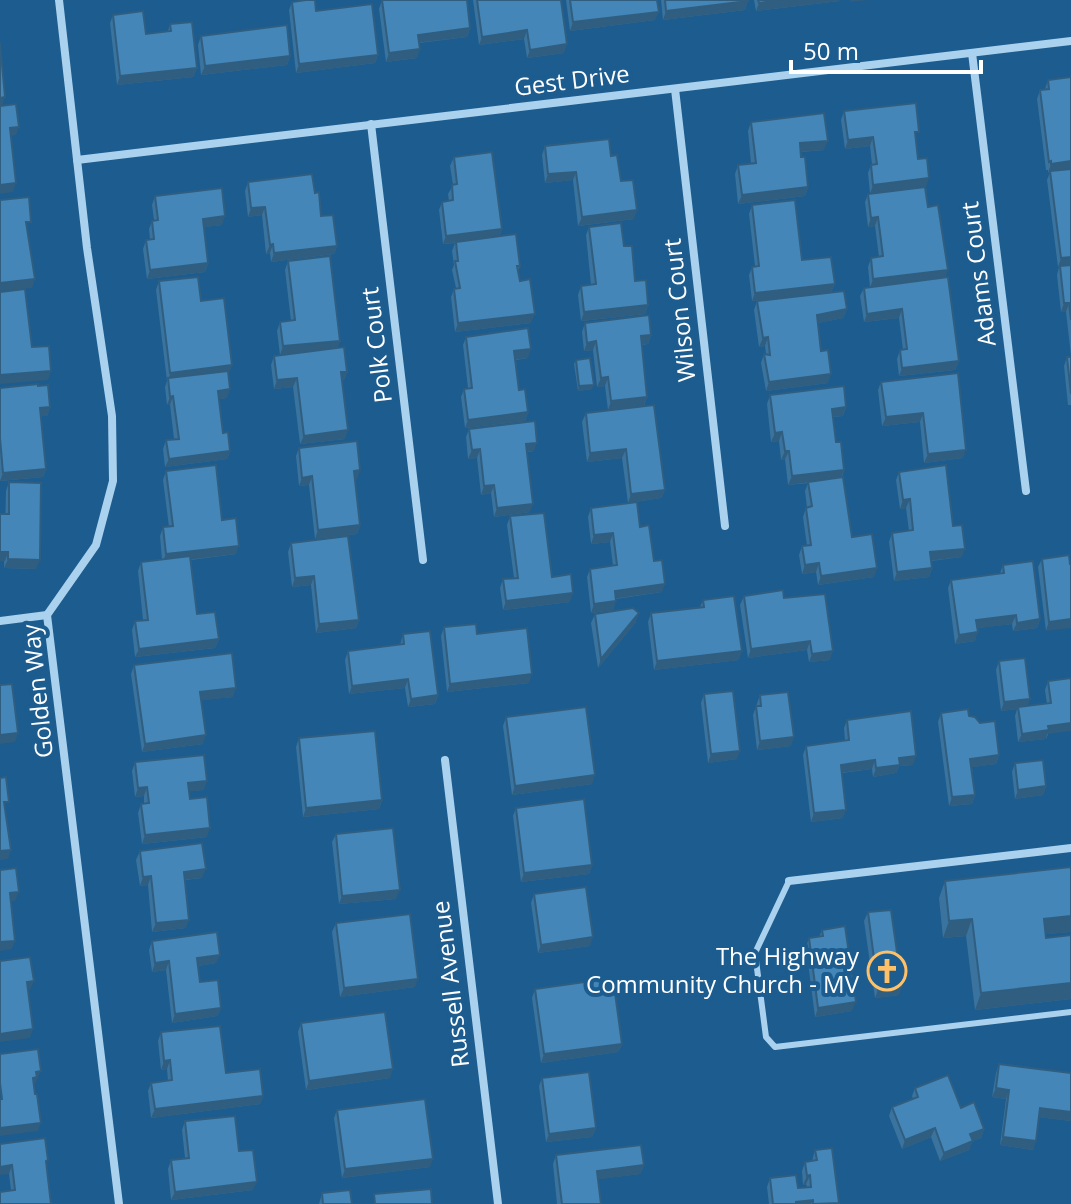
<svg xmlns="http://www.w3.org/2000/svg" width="1071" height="1204" font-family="'Open Sans',sans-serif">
<rect width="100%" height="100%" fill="#1c5c8f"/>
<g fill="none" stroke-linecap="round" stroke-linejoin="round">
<path stroke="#aad1ee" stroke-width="6" d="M789,881L755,953L766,1037L775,1047L1071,1012"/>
<g stroke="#aad1ee" stroke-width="8">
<path d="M59,0L87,248L112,416L113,481L96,545L47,615L119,1204"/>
<path d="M972,53L1026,491"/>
<path d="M675,89L725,526"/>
<path d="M371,124L423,560"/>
<path d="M77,160L1071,41"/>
<path d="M0,621L47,615"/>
<path d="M445,760L498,1204"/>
<path d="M789,881L1071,848"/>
</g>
</g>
<g fill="#3a739d">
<path d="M382,0L470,28L467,37L419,43L417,58L386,62L379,9Z"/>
<path d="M473,0H561L564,53L527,58L524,39L479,45Z"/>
<path d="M566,0H657L655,20L570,31Z"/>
<path d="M661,0H748L745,10L663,20Z"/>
<path d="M754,0H840V1L756,11Z"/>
<path d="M292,2L316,11L378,55L375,63L296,73L289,10Z"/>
<path d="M113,15L146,34L168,31L170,24L197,68L193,77L117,85L110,23Z"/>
<path d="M201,36L290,56L287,65L201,75L198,45Z"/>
<path d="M1071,77V356L1066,312H1061L1057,275L1059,267H1058L1047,180L1050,172L1048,173V170H1046L1037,99L1040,90L1045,89L1048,80Z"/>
<path d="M844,111L916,141L918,159L926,187L928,207L946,278L959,361L955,370L899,376L897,359L900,350H903L899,318L864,322L860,296L864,288L870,287L868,267L871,258L879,257L875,226L868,227L865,202L868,194L870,193L868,173L871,165H872L870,146L845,149L841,120Z"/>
<path d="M751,122L824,150L801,152L808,187L805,196L738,204L735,174L738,165L751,164L748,131Z"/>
<path d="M545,146L611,156L634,219L578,226L573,180L545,183L542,155Z"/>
<path d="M454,157L502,229L499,237L520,266L518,271L520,281L531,323L455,332L451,297L454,289L456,288L452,270L454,265L452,251L455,243L443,244L439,210L442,202L449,201L448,194L453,185L450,166Z"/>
<path d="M248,182L315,193L321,216L337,246L334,254L271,262L270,253L266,254L262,215L248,217L245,191Z"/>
<path d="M155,196L222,225L204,227L208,263L205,272L147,279L143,249L146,240H150L149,229L152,221L154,220L152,205Z"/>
<path d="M752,205L802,260L835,284L831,292L752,301L749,275L752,267L755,266L749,214Z"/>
<path d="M589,227L624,246L635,281L648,305L645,314L581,321L578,295L581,286L591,285L586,235Z"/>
<path d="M288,261L340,341L337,348L347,372L344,380L342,381L345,439L300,444L293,387L274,389L271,365L274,356L280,355L277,331L280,322L291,321L285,270Z"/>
<path d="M159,281L201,301L232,365L228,374L227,398L219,399L223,433L230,451L227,459L165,467L163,449L166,440L174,439L170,405H167L165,387L167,381L156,290Z"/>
<path d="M757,301L847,309L843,318L818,323L821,351L828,383L766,391L761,363L764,354H766L765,346L759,347L754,310Z"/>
<path d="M585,323L651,335L648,344L642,345L647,397L644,406L608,410L605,386L597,387L593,350L584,351L582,332Z"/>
<path d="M466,337L528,358L516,360L519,390L528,412L525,421L465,428L461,397L464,389L468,388L463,345Z"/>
<path d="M1067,357H1071V405H1068L1064,366Z"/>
<path d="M576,360L592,389L578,391L574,364Z"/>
<path d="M958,373L963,458L924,463L920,422L882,426L878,390L881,382Z"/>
<path d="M0,388L50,407L47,416H41L46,469L43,477L0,481Z"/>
<path d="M770,395L846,407L843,416L833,417L836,442L844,470L842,477L852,537L874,577L818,585L816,572L802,574L799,555L802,546H807L803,517L806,508H807L805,491L808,483L788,485L785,459L781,460L779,441L771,442L767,404Z"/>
<path d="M654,405L665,490L661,498L628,503L622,458L587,462L582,422L586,413Z"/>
<path d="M469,429L534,451L527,452L530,512L494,517L491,493L481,495L477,458L468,459L466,437Z"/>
<path d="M299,448L357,479H355L360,525L357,534L315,539L309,485L299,486L296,456Z"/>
<path d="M166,471L222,520L236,554L191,560L197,614L219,639L215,648L135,657L132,630L135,621L143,620L138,571L141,562L162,560L160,536L163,527H169L163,480Z"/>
<path d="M899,472L953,526L962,557L931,561L932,568L929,577L894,581L889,542L892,533L909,531L906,508L900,509L896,480Z"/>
<path d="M9,482L36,569L4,568L6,491Z"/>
<path d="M591,508L640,527L654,561L662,592L616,599L613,610L591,613L587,577L590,569L613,566L610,542L591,544L588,517Z"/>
<path d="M510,516L552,577L570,602L503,610L500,588L503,579L514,578L507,525Z"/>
<path d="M291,543L359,620L356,628L316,633L311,585L292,587L288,552Z"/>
<path d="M1042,559L1071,564L1046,631L1038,567Z"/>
<path d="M1003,565L1040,619L1037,628L1013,631L1012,624L977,628L975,641L955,644L948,588L951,580L1000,573Z"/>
<path d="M744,596L784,598L830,660L809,662L807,650L748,658L740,605Z"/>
<path d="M703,600L739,660L654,670L648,622L651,613L700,607Z"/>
<path d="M595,614L636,622L598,668L591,623Z"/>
<path d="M444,627L477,634L529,683L447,692L441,636Z"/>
<path d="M403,634L438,695L435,704L408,707L405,688L349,694L345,660L348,651L400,645Z"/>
<path d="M999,661L1027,706L1047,704L1045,690L1048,681L1071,678L1046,739L1018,742L1015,716L1017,709L1001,711L996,670Z"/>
<path d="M134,665L233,697L201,700L203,744L142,752L131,674Z"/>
<path d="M704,694L737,759L708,763L701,703Z"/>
<path d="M760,695L791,746L757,750L753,715Z"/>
<path d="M941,713L969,716L999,755L996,764L972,767L975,795L972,804L949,806L938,722Z"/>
<path d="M506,717L592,784L512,795L503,726Z"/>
<path d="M847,720L913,765L899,766L896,773L873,777L872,769L842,773L843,818L811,822L803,755L806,746L845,741L844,728Z"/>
<path d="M299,738L382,800L379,809L303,817L296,747Z"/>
<path d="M135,762L204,790L189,791L190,799L207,837L142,844L138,813L141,804H144V796L135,797L132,771Z"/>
<path d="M1015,763L1046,786L1043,795L1015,799L1012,772Z"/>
<path d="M516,808L592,865L589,874L521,882L513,816Z"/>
<path d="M336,834L396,899L339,904L332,842Z"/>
<path d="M140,851L202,878L185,880L186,928L152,932L148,885L140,886L136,860Z"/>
<path d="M1071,867V932L1046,934V938L1071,935V999L975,1010L966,936L943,938L939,898L945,881Z"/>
<path d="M534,894L590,946L538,953L531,903Z"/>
<path d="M868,912L899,995L875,998L864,921Z"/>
<path d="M336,923L415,987L340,997L332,932Z"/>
<path d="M822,930L852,1011L815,1017L806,947L809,938L819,937Z"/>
<path d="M152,941L216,963L198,966L200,982L221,1008L217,1016L172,1023L166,970L152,972L149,950Z"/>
<path d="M535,989L622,1044L618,1052L541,1063L532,998Z"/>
<path d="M301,1023L390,1078L306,1090L298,1032Z"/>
<path d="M161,1032L263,1096L260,1104L151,1118L148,1091L151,1083L168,1081L167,1069L161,1070L158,1041Z"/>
<path d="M999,1064L1071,1073V1121L1039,1117L1033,1150L1000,1145L1006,1099L992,1097L996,1073Z"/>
<path d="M542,1078L596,1128L592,1137L546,1142L539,1086Z"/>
<path d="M915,1088L961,1108L984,1129L981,1138L972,1141L969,1150L940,1161L931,1137L902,1149L889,1116L892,1107L913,1099L912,1096Z"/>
<path d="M337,1110L430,1167L342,1178L334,1118Z"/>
<path d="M185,1121L239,1151L253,1190L171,1200L168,1169L171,1160L185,1158L182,1130Z"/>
<path d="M0,1144L46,1165L51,1204L11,1190L9,1174Z"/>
<path d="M815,1150L838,1204H769L767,1187L770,1178L798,1188L807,1187L806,1184L803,1185L802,1171L805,1162L812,1161Z"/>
<path d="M556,1155L644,1165L640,1174L598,1179L601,1204H557L553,1164Z"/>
<path d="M322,1193L352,1204H319Z"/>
</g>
<g fill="#305e80">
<path d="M781,0H840V1L756,11L759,3Z"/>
<path d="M851,0H869L850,2Z"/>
<path d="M748,1L745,10L663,20L666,11Z"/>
<path d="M659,12L655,20L570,31L573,22Z"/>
<path d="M470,28L467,37L415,43L418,35Z"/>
<path d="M527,30L524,39L479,45L482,37Z"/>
<path d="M567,44L564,53L527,58L530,50Z"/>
<path d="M420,49L417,58L386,62L389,53Z"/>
<path d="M378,55L375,63L296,73L299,64Z"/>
<path d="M290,56L287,65L201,75L205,66Z"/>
<path d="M197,68L193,77L117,85L120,76Z"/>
<path d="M5,97L2,106H0V98Z"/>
<path d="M19,127L16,135L7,137L10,128Z"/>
<path d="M873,137L870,146L845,149L848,140Z"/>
<path d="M828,141L824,150L797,152L800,143Z"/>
<path d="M1071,161V170L1048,173L1051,164Z"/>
<path d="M576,172L573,180L545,183L548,174Z"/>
<path d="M929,178L926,187L870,194L873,185Z"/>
<path d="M16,183L13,192L0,194V185Z"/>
<path d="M808,187L805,196L738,204L742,195Z"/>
<path d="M265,207L262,215L248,217L251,208Z"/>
<path d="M637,210L634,219L578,226L582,217Z"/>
<path d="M225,216L222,225L199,228L203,219Z"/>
<path d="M878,217L875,226L868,227L871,218Z"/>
<path d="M502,229L499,237L443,244L446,236Z"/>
<path d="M273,244L270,253L266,254L270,245Z"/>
<path d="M337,246L334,254L271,262L274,253Z"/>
<path d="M1071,257V266L1058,267L1061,258Z"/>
<path d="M208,263L205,272L147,279L150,270Z"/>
<path d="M948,270L945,279L870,288L873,279Z"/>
<path d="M35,279L32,288L0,291V283Z"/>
<path d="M835,284L831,292L752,301L755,293Z"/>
<path d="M1064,303H1069L1066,312H1061Z"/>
<path d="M648,305L645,314L581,321L584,312Z"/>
<path d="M847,309L843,318L814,324L817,315Z"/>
<path d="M902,309L899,318L864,322L867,314Z"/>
<path d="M535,314L531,323L455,332L458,323Z"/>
<path d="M651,335L648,344L638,345L641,336Z"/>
<path d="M768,337L765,346L759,347L763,338Z"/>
<path d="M340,341L337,350L280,355L283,346Z"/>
<path d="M596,341L593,350L584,351L587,343Z"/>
<path d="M531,349L528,358L511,360L514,351Z"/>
<path d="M959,361L955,370L899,376L902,368Z"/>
<path d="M232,365L229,374L169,381L170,373Z"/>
<path d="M51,371L48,380L0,384V375Z"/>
<path d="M341,372H347L344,380L338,381Z"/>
<path d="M831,374L828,383L766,391L769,382Z"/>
<path d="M608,377L605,386L597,387L601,378Z"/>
<path d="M297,378L293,387L274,389L277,380Z"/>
<path d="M594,385L592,389L578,391L579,386Z"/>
<path d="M230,389L227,398L215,400L218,391Z"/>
<path d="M173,396L170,405H167L170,397Z"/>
<path d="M647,397L644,406L608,410L611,401Z"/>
<path d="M50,407L47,416H37L40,408Z"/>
<path d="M846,407L843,416L829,417L832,409Z"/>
<path d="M528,412L525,421L465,428L468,420Z"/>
<path d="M923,413L920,422L882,426L886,417Z"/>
<path d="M348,430L345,439L300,444L304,436Z"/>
<path d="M782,432L779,441L771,442L775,433Z"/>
<path d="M537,443L534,451L523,452L526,444Z"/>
<path d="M480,449L477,458L468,459L472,450Z"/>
<path d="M626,449L622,458L587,462L590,453Z"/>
<path d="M966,450L963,458L924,463L928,454Z"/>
<path d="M230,451L227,459L165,467L169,459Z"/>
<path d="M785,451H789L785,459L781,460Z"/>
<path d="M46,469L43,477L0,481L3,473Z"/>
<path d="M360,470L357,479L351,480L354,471Z"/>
<path d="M844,470L841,478L788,485L792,476Z"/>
<path d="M312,476L309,485L299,486L302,478Z"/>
<path d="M494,485L491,493L481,495L484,486Z"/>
<path d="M665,490L661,498L628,503L631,494Z"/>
<path d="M910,499L906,508L900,509L903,500Z"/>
<path d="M533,504L530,512L494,517L497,508Z"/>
<path d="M360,525L357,534L315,539L318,530Z"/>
<path d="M613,533L610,542L591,544L594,535Z"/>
<path d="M239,546L236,554L162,563L166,554Z"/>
<path d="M965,549L962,557L927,561L930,552Z"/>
<path d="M0,552H8L5,561H0Z"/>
<path d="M8,559L40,560L36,569L4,568Z"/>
<path d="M819,563L816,572L802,574L805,565Z"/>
<path d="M877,568L874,577L818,585L821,576Z"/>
<path d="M932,568L929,577L894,581L897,572Z"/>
<path d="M314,576L311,585L292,587L295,578Z"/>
<path d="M665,584L662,592L612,599L615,591Z"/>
<path d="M573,593L570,602L503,610L506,601Z"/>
<path d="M616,601L613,610L591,613L594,604Z"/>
<path d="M639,613L636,622L598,668L601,659Z"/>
<path d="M1016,615L1012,624L973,629L976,620Z"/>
<path d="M1040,619L1037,628L1013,631L1017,623Z"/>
<path d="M1071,619V628L1046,631L1049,622Z"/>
<path d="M359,620L356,628L316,633L319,624Z"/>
<path d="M978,632L975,641L955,644L959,635Z"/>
<path d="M219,639L215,648L135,657L139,649Z"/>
<path d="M810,641L807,650L748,658L751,649Z"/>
<path d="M742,651L739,660L654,670L657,661Z"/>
<path d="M833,651L830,660L809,662L812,654Z"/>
<path d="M532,674L529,683L447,692L450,684Z"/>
<path d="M408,679L405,688L349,694L352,686Z"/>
<path d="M236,688L233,697L197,701L200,692Z"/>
<path d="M438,695L435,704L408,707L411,699Z"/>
<path d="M1030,699L1027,708L1001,711L1004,702Z"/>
<path d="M1071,723V731L1047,734L1046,739L1018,742L1022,734L1048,726Z"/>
<path d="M18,733L15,742L0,744V735Z"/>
<path d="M206,735L203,744L142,752L145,744Z"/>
<path d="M794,737L791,746L757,750L760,741Z"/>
<path d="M740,751L737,759L708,763L711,754Z"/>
<path d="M999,755L996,764L967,768L970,759Z"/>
<path d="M916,756L913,765L899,766L896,773L873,777L876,768L899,758Z"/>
<path d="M875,760L872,769L838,773L841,765Z"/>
<path d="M595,775L592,784L512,795L515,786Z"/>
<path d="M207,781L204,790L185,792L188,783Z"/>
<path d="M1046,786L1043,795L1015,799L1018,790Z"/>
<path d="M147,787L144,796L135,797L138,788Z"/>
<path d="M975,795L972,804L949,806L952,797Z"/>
<path d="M382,800L379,809L303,817L306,808Z"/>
<path d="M846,810L843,818L811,822L814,813Z"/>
<path d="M210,828L207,837L142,844L145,835Z"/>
<path d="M11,850L8,859L0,860V851Z"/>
<path d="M592,865L589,874L521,882L524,873Z"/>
<path d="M206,869L202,878L181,880L184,872Z"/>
<path d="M151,876L148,885L140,886L143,877Z"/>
<path d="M400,890L396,899L339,904L342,896Z"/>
<path d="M19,892L15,901L7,902L10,893Z"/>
<path d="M1071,916V932L1038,935L1044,919Z"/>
<path d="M972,919L966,936L943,938L949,921Z"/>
<path d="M189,920L186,928L152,932L156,923Z"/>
<path d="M593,937L590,946L538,953L541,945Z"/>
<path d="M15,941L12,949L0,951V942Z"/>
<path d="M220,955L216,963L193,967L197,958Z"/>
<path d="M169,961L166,970L152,972L155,963Z"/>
<path d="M418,979L415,987L340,997L344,988Z"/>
<path d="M34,981L30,990L24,991L27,982Z"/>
<path d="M1071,983V999L975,1010L981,993Z"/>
<path d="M902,987L899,995L875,998L878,990Z"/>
<path d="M856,1002L852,1011L815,1017L818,1008Z"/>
<path d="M221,1008L217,1016L172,1023L175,1014Z"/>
<path d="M33,1029L30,1038L0,1042V1034Z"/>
<path d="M622,1044L618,1052L541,1063L544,1054Z"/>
<path d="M170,1060L167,1069L161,1070L164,1061Z"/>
<path d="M393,1069L390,1078L306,1090L309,1081Z"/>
<path d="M41,1071L34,1086L30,1087L36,1072Z"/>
<path d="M996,1088L1009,1090L1006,1099L992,1097Z"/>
<path d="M263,1096L260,1104L151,1118L155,1109Z"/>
<path d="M1040,1108L1071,1112V1121L1037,1117Z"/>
<path d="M41,1123L38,1131L0,1136V1128Z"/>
<path d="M596,1128L592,1137L546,1142L549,1134Z"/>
<path d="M935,1128L931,1137L902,1149L905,1140Z"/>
<path d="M984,1129L981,1138L967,1143L970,1134Z"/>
<path d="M1003,1137L1036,1141L1033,1150L1000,1145Z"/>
<path d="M973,1141L969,1150L940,1161L944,1153Z"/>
<path d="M433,1159L430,1167L342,1178L345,1169Z"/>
<path d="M12,1165L9,1174L0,1175V1167Z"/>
<path d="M644,1165L640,1174L594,1180L597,1171Z"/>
<path d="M810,1175L806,1184L803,1185L807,1176Z"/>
<path d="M257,1182L253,1190L171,1200L175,1192Z"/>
<path d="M813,1200L811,1204H796V1202Z"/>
</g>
<g fill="#4486b7" stroke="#305e80" stroke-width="2">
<path d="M306,0H315L316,11L372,4L378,55L299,64L292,2Z"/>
<path d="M382,0H467L470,28L418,35L420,49L389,53Z"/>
<path d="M477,0H561L567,44L530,50L527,30L482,37Z"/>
<path d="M570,0H657L659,12L573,22Z"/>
<path d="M665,0H748V1L666,11Z"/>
<path d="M758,0H781L759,3Z"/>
<path d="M143,11L146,34L171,31L170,24L192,22L197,68L120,76L113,15Z"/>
<path d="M287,25L290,56L205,66L201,36Z"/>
<path d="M0,43L5,97L0,98Z"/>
<path d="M1071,77V161L1051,164V161L1049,162L1040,90L1049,89L1048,80Z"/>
<path d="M916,103L919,132H915L918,159L927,158L929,178L873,185L871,165L877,164L873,137L848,140L844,111Z"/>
<path d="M16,104L19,127L10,128L16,183L0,185V106Z"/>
<path d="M824,113L828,141L800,143L801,157H805L808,187L742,195L738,165L756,163L751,122Z"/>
<path d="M609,139L611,156L617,155L621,181L633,180L637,210L582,217L576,172L548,174L545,146Z"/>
<path d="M492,152L502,229L446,236L442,202L453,200L452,185L457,184L454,157Z"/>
<path d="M1071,169V257L1061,258L1050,171Z"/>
<path d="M312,174L315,193L319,192L321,216L333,215L337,246L274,253L273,244L270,245L265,207L251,208L248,182Z"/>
<path d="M925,187L928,207L938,205L948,270L873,279L871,258L883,256L878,217L871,218L868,194Z"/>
<path d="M222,188L225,216L203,219L208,263L150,270L146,240L154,239L152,221L158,220L155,196Z"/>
<path d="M29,197L31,222H26L35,279L0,283V200Z"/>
<path d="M795,200L802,260L831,257L835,284L755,293L752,267L759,266L752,205Z"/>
<path d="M621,223L624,246H632L635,281L646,280L648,305L584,312L581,286L596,284L589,227Z"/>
<path d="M516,234L520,266H517L520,281L530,279L535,314L458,323L454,289L460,288L455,261H458L456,242Z"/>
<path d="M330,256L340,341L283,346L280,322L295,320L288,261Z"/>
<path d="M1071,265V320L1069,303H1064L1060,266Z"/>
<path d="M198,277L201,301L224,298L232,365L170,373L159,281Z"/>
<path d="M948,277L959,361L902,368L900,350L907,349L902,309L867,314L864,288Z"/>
<path d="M25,289L32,347L49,346L51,371L0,375V292Z"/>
<path d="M844,291L847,309L817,315L821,351L828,350L831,374L769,382L764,354L770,355L768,337L763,338L757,301Z"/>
<path d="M649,315L651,335L641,336L647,397L611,401L608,377L601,378L596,341L587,343L585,323Z"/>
<path d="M528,328L531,349L514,351L519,390L525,389L528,412L468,420L464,389L472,388L466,337Z"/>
<path d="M344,347L347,372H341L348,430L304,436L297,378L277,380L274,356Z"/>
<path d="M1067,357H1071V394Z"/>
<path d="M590,358L594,385L579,386L576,360Z"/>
<path d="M228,371L230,389L218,391L223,433L228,432L230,451L169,459L166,440L179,439L173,396L170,397L168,378Z"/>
<path d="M958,373L966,450L928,454L923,413L886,417L881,382Z"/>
<path d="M38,384V386L48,385L50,407L40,408L46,469L3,473L0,438V388Z"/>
<path d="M844,386L846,407L832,409L836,442H841L844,470L792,476L789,451H785L782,432L775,433L770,395Z"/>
<path d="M654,405L665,490L631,494L626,449L590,453L586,413Z"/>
<path d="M535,421L537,443L526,444L533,504L497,508L494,485L484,486L480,449L472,450L469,429Z"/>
<path d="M357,441L360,470L354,471L360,525L318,530L312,476L302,478L299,448Z"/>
<path d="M216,465L222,520L236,518L239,546L166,554L163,527L173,526L166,471Z"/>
<path d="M946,465L953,526L962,525L965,549L930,552L932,568L897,572L892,533L913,530L910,499L903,500L899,472Z"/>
<path d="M843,477L852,537L872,534L877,568L821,576L819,563L805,565L802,546L811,545L806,508L812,506L808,482Z"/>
<path d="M9,482L41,483L40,560L8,559V552H0V514H9Z"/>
<path d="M637,502L640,527L649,525L654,561L662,560L665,584L615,591L616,601L594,604L590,569L617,565L613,533L594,535L591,508Z"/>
<path d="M544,513L552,577L571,574L573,593L506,601L503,579L518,578L510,516Z"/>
<path d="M348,536L359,620L319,624L314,576L295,578L291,543Z"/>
<path d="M1069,555L1070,564H1071V619L1049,622L1042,559Z"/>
<path d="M190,556L197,614L215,612L219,639L139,649L135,621L148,620L141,562Z"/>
<path d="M1033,561L1040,619L1017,623L1016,615L976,620L978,632L959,635L951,580L1004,573L1003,565Z"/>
<path d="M783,590L784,598L825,594L833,651L812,654L810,641L751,649L744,596Z"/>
<path d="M734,596L742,651L657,661L651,613L704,607L703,600Z"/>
<path d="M633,608L639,613L601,659L595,614Z"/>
<path d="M476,624L477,634L527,628L532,674L450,684L444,627Z"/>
<path d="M430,631L438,695L411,699L408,679L352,686L348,651L404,644L403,634Z"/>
<path d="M232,653L236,688L200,692L206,735L145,744L134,665Z"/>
<path d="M1025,658L1030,699L1004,702L999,661Z"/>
<path d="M1071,678V723L1048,726L1049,730L1022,734L1018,707L1051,703L1048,681Z"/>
<path d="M12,684L18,733L0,735V685Z"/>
<path d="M733,691L740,751L711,754L704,694Z"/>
<path d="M788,692L794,737L760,741L756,706H761L760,695Z"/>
<path d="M586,707L595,775L515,786L506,717Z"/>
<path d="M968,709L969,716L975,717L980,723L995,721L999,755L970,759L975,795L952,797L941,713Z"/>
<path d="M911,711L916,756L899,758L900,765L876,768L875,760L841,765L846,810L814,813L806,746L849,740L847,720Z"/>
<path d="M375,731L382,800L306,808L299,738Z"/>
<path d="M204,755L207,781L188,783L190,799L207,797L210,828L145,835L141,804L149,803L147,787L138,788L135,762Z"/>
<path d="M1043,760L1046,786L1018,790L1015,763Z"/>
<path d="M6,777L9,802H4L11,850L0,851V778Z"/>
<path d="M584,799L592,865L524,873L516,808Z"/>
<path d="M393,828L400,890L342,896L336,834Z"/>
<path d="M202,843L206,869L184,872L189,920L156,923L151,876L143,877L140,851Z"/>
<path d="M1071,867V916L1044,919L1046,938L1071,935V983L981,993L972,919L949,921L945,881Z"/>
<path d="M16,868L19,892L10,893L15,941L0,942V870Z"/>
<path d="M586,887L593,937L541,945L534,894Z"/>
<path d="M891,910L902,987L878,990L868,912Z"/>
<path d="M410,914L418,979L344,988L336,923Z"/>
<path d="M845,926L856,1002L818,1008L809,938L823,936L822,930Z"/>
<path d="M217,932L220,955L197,958L200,982L218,980L221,1008L175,1014L169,961L155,963L152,941Z"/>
<path d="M30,957L34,981L27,982L33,1029L0,1034V961Z"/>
<path d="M613,978L622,1044L544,1054L535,989Z"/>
<path d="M385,1012L393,1069L309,1081L301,1023Z"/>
<path d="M220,1026L226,1073L260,1069L263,1096L155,1109L151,1083L172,1080L170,1060L164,1061L161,1032Z"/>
<path d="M38,1049L41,1071L36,1072L37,1077L33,1078L35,1094H37L41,1123L0,1128V1099H2L0,1083V1054Z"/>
<path d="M999,1064L1071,1073V1112L1040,1108L1036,1141L1003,1137L1009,1090L996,1088Z"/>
<path d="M589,1072L596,1128L549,1134L542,1078Z"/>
<path d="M948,1075L961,1108L974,1102L984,1129L970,1134L973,1141L944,1153L935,1128L905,1140L892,1107L918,1097L915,1088Z"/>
<path d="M425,1099L433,1159L345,1169L337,1110Z"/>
<path d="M235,1116L239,1151L253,1150L257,1182L175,1192L171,1160L189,1158L185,1121Z"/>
<path d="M45,1138L48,1160L46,1161L51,1204H0V1192L15,1190L12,1165L0,1167V1144Z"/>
<path d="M641,1145L644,1165L597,1171L601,1204H562L556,1155Z"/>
<path d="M832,1148L839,1203L813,1204V1200L796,1202V1204H773L770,1178L796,1175L798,1188L811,1187L810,1175L807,1176L805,1162L817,1160L815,1150Z"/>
<path d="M431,1189L432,1204H375L374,1194Z"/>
<path d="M350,1190L352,1204H323L322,1193Z"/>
</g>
<defs>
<g id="church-ring" transform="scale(2)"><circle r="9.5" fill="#1c5c8f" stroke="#fec068" stroke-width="1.5"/><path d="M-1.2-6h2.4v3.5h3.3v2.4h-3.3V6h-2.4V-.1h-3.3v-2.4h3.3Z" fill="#fec068"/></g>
</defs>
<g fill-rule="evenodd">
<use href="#church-ring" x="887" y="971"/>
</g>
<g text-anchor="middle" stroke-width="8" stroke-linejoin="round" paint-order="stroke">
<g font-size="24" fill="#fff" stroke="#1c5c8f">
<text transform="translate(572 81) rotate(-7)" y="8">Gest Drive</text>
<text transform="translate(979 274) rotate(-97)" y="8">Adams Court</text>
<text transform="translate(680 310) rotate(-96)" y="8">Wilson Court</text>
<text transform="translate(377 345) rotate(-97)" y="8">Polk Court</text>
<text transform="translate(38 691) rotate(-96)" y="8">Golden Way</text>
<text transform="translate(451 984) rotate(-97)" y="8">Russell Avenue</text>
</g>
<g font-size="24" fill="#fff" stroke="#1c5c8f" text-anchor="end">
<text x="859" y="965">The Highway<tspan x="859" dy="28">Community Church - MV</tspan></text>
</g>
</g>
<path d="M791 60v12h190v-12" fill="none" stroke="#ffffff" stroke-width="4"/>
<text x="803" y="60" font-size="24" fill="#ffffff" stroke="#1c5c8f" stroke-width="6" paint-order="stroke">50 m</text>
</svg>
